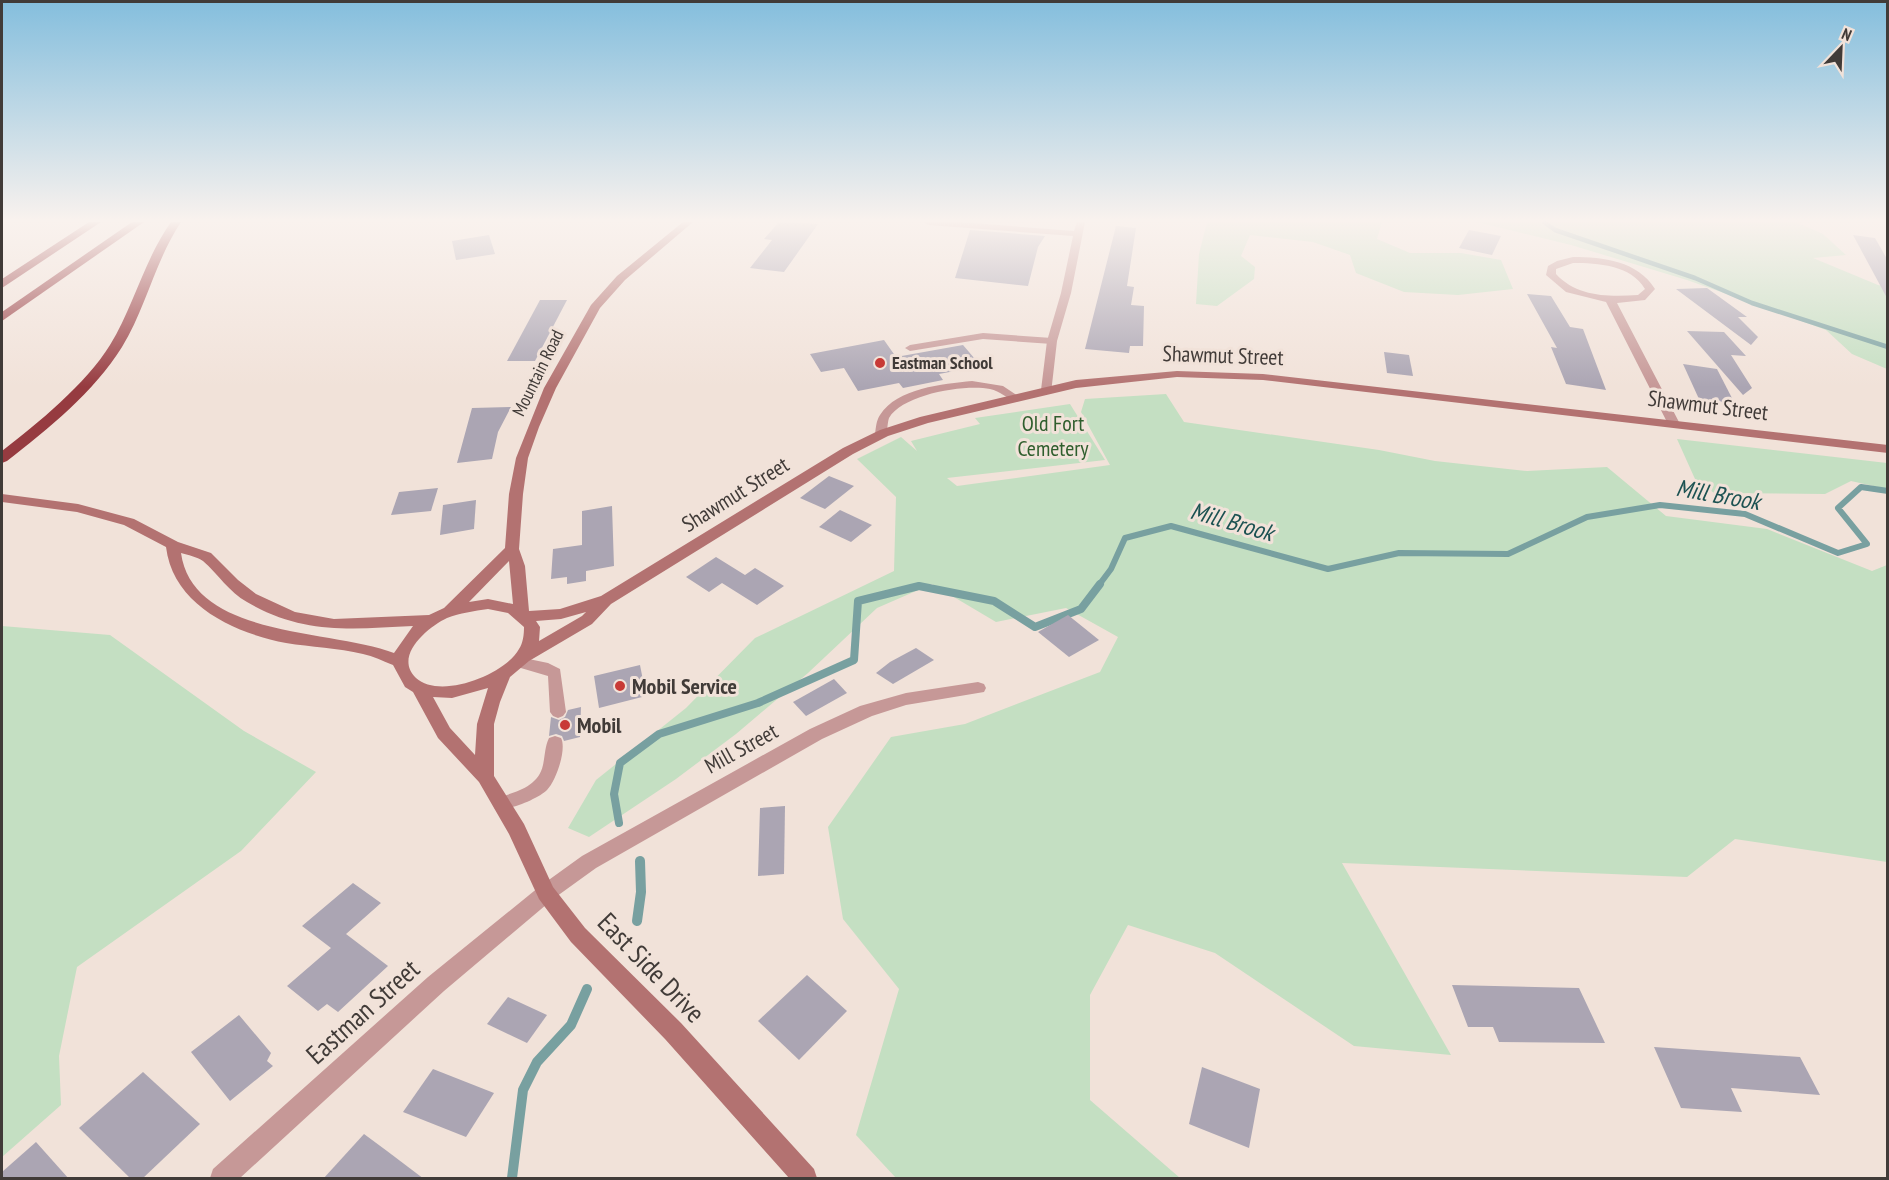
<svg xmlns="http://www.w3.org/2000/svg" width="1889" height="1180" font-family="'PT Sans Narrow',sans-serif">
<rect width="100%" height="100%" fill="#f1e2d9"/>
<g fill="#c4dfc2">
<path d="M1207,222H1382L1377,239L1410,253H1461L1501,260L1513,289L1458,295L1404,292L1356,273L1350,255L1313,242L1250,235L1241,256L1255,267L1254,279L1217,306L1196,304L1199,254Z"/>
<path d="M1477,222H1796L1823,234L1846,255L1813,258L1878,285L1887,287V369L1852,354L1826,330L1752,303L1687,280L1571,245Z"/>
<path d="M1166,394L1184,422L1379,450L1435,461L1527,471L1607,467L1666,516L1767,529L1872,571L1887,565V862L1735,839L1687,877L1342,863L1451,1055L1354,1046L1215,953L1128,925L1090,995V1100L1180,1178H896L856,1135L899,989L843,919L828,827L891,737L965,724L1100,672L1118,637L1066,608L996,622L932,584L877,608L808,673L736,734L676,779L589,837L568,828L596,780L686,708L755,638L894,571L896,497L857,459L901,437L917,451L911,441L980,424L975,418L1070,404L1105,460L947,478L957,486L1110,465L1081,412L1085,399Z"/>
<path d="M1677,439L1887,463V489L1851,481L1825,494L1714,493L1695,479Z"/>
<path d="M2,626L110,635L244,731L316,772L241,851L77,967L59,1056L61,1105L2,1157Z"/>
</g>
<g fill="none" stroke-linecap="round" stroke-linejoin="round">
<path stroke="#78a0a0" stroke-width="4.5" d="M1544,222L1555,230L1695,278L1752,303L1888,347"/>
<path stroke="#78a0a0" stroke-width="6" d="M1099,585L1111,569L1125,538L1171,526L1328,569L1399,553L1508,554L1587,517L1660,505L1745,514L1838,553L1867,544L1838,508L1861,487L1888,491"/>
<path stroke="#78a0a0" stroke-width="8" d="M619,823L614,794L620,763L659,734L758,703L854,660L858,601L919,586L994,601L1035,627L1081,609L1100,584"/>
<g stroke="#78a0a0" stroke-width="10">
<path d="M637,921L641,892L640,861"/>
<path d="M512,1178L523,1090L537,1062L571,1025L587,989"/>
</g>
</g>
<g fill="#aba5b3">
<path d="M779,222L818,224L784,272L750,268L772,240L764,239Z"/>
<path d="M1116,226L1136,228L1127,286L1134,287L1131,305L1144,306L1143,346H1130L1129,353L1085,349Z"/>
<path d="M970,230L1045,236L1038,247L1028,286L955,278Z"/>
<path d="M1469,230L1501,236L1492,255L1459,248Z"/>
<path d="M489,235L495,254L456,260L452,241Z"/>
<path d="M1853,235L1875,238L1887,259V298Z"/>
<path d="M1707,288L1747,317H1738L1758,337L1751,345L1676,289Z"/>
<path d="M1527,294L1551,296L1570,327L1583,329L1606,390L1566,384L1551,347L1557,348Z"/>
<path d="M540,300H567L535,361H507Z"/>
<path d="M1687,331L1724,332L1746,356L1731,355L1752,388L1743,395Z"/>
<path d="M884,340L896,357L963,345L981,366L939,374L943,380L903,388L899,383L858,391L844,368L821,372L810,354Z"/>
<path d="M1384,352L1409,355L1413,376L1387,373Z"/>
<path d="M1683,364L1717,369L1735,404L1699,399Z"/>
<path d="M511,407L498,432L492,459L457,463L472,408Z"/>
<path d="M829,476L854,486L825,509L800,498Z"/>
<path d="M438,488L431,511L391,515L399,492Z"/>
<path d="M476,500L474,529L440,535L443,505Z"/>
<path d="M612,506L614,566L586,571V581L567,584V577L551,579L553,549L582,545V511Z"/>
<path d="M840,510L872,525L851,542L819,527Z"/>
<path d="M716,557L745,575L755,568L784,586L757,605L722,583L709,592L686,577Z"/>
<path d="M1068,615L1099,640L1069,657L1038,632Z"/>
<path d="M916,648L934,660L893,684L876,673L890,662Z"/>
<path d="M640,665L646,696L599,708L594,676Z"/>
<path d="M834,679L847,693L806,716L793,702Z"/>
<path d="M581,707L580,737L564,741L562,736L556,734L549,736L551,717L559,720L565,717L568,710Z"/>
<path d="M785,806L784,874L758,876L760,808Z"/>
<path d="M353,883L381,903L346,934L388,966L338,1012L327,1004L318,1011L287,986L331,948L302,926Z"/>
<path d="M807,975L847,1011L799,1060L758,1021Z"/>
<path d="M1452,985L1579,988L1605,1043L1499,1042L1493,1027H1468Z"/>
<path d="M508,997L547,1015L527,1043L487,1024Z"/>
<path d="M239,1015L271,1053L267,1061L273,1066L230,1101L191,1052Z"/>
<path d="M1654,1047L1800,1057L1820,1095L1731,1088L1742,1112L1681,1108Z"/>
<path d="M1202,1067L1260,1089L1249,1148L1189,1124Z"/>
<path d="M433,1069L494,1093L466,1137L403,1112Z"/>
<path d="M143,1072L200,1124L142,1179H131L79,1128Z"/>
<path d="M364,1134L387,1151L424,1179H323Z"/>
<path d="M36,1142L69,1179H2V1172Z"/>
</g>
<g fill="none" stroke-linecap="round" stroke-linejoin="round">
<g fill="#c69897" fill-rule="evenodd">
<path d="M983,333L1052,338L1057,341L1052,344L983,339L910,351L905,348L910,345Z"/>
<path d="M972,381L1003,386L1021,398L1020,400C1009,402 1001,391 990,389C965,384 903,394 889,418C887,424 888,431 885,436H877L875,434C876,428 876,421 880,415C897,388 943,384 972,381Z"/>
<path d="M519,657L548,663L560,669L566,712L563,716L558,718L553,716L550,712L548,676L514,666L512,662L514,658Z"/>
<path d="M555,736L561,738C567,749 556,781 547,790C538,799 506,812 495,809L493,804L495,799C514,792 538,788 543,765C545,756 545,746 549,738Z"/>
</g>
<g fill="#c69897" fill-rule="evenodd">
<path d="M924,222H960L1074,231L1077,222H1085L1071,293L1057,341L1051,393L1047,394L1041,390L1047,341L1061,293L1073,236L928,225Z"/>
<path d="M1573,257C1603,257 1638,261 1655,289L1645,300L1617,303L1680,424L1678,427H1670L1668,424L1606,302L1566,292L1546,275L1548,266L1557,261ZM1573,263C1598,263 1631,265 1645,289L1638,295C1609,297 1577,297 1556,274V269Z"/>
<path d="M978,682L984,684L986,688L984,692L906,705L872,716L822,739L596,868L553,899L444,991L240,1178H210L213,1169L428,977L539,887L582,856L810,729L860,706L906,693Z"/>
</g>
<path fill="#b37271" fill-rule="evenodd" d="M683,222H693L625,280L600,308L556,388L539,427L528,458L523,494L519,549L525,566L529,611L560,609L601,596L843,448L880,430L920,417L1076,380L1177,371L1263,374L1888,445V453L1263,380L1177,377L1076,388L928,423L888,436L853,454L611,604L592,624L529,661L510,677L500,702L494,724V776L524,824L553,887L585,928L681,1023L814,1169L817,1178H789L665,1039L571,942L539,899L509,834L479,782L438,738L413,692L405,687L393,665C383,661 373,656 363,654C338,648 311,647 286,643C234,633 173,605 166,547L124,525L77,512L2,502V494L78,504L134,519L178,542L211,553L238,580L256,594L295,612L334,619L429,615L444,608L505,548L509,494L516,458L544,388L591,305L617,276ZM181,553C188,555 197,557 203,561C218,574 229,592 247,602C303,635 352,629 413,626L394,653C334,629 193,639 181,553ZM509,561L513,604L488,599L469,602ZM488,609L508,613L524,627C524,635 523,643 519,649C505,675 440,700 416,678C393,656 428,627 447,618C460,613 474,611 488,609ZM586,612L582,616L539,641L540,627L536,621L561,619ZM488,688L477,724L475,755L450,728L433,697L452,698Z"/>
<g fill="#963b40" fill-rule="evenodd">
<path d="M89,222H101L2,288V279Z"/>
<path d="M132,222H144L2,321V312Z"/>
<path d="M171,222H181C155,261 146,308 122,347C94,392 48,429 7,461L2,463V451C37,424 86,384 110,345C134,306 144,260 171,222Z"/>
</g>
</g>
<linearGradient id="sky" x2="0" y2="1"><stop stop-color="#84bedd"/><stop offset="0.57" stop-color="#f9f2ee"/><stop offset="1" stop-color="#f9f2ee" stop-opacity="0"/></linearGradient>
<rect width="1889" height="387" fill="url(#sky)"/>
<g fill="#c83a36" stroke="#f1e2d9" stroke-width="2">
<circle cx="880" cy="363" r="6"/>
<circle cx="620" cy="686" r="6"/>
<circle cx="565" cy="725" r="6"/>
</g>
<g text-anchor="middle" stroke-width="6" stroke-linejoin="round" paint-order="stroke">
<g font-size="18" font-weight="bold" fill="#413b38" stroke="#f1e2d9" text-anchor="start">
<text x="892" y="369">Eastman School</text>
</g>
<g font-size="18" fill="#413b38" stroke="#f1e2d9">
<text transform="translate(538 373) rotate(-64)" y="6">Mountain Road</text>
</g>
<g font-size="22" fill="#413b38" stroke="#f1e2d9">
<text transform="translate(1223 355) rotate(2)" y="8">Shawmut Street</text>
<text transform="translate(1708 405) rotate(7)" y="8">Shawmut Street</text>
<text transform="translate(735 494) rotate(-32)" y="8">Shawmut Street</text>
<text transform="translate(741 748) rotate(-29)" y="8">Mill Street</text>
</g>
<g font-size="22" fill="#2f5e2d" stroke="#f1e2d9">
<text x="1053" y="431">Old Fort<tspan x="1053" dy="25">Cemetery</tspan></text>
</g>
<g font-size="22" font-weight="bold" fill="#413b38" stroke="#f1e2d9" text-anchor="start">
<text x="632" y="694">Mobil Service</text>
<text x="577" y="733">Mobil</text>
</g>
<g font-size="24" font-style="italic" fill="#1c5252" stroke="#f1e2d9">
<text transform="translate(1718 495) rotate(10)" y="8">Mill Brook</text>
<text transform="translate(1232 522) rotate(16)" y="8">Mill Brook</text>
</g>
<g font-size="27" fill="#413b38" stroke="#f1e2d9">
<text transform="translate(651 968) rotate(46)" y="9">East Side Drive</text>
<text transform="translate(363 1012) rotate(-42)" y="9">Eastman Street</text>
</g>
</g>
<rect width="1889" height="1180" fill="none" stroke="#413b38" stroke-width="6"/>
<g transform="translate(1841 48) rotate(23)" stroke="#f1e2d9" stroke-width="4.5" paint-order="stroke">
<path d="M0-4.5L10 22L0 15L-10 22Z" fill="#413b38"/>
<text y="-9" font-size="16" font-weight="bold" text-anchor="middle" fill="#413b38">N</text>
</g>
</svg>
